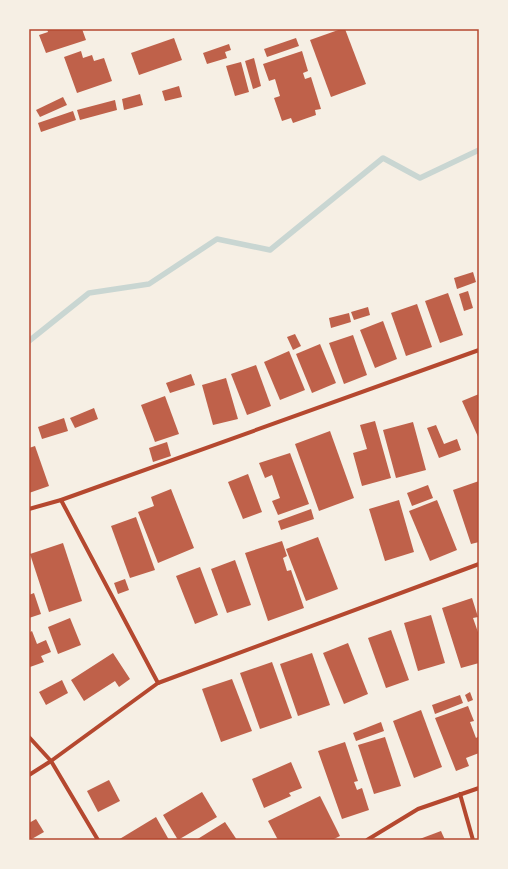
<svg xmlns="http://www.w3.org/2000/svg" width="508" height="869" font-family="'Noto Serif',serif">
<rect width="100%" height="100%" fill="#f6efe4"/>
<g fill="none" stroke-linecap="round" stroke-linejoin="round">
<path stroke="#c9d6d2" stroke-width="5.5" d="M29,341L89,293L149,284L217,239L270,250L383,158L420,178L479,150"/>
</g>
<g fill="#bf614a">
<path d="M47,29H82L86,40L46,53L39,35L48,32Z"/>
<path d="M341,29H345L366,84L331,97L310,40Z"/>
<path d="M174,38L182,60L139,75L131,53Z"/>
<path d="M296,38L299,46L267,57L264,49Z"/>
<path d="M229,44L231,50L225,52L227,58L207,64L203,53Z"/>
<path d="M81,51L83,58L92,55L94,61L104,58L112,81L77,93L64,57Z"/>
<path d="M302,51L308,71L303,73L305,79L311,77L321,109L315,110L316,115L293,123L291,118L282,121L274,98L280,96L275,79L269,81L263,64Z"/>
<path d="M254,58L261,86L253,89L245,61Z"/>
<path d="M241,62L249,92L235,96L226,66Z"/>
<path d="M179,86L182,97L165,101L162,91Z"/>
<path d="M140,94L143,105L124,110L122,99Z"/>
<path d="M63,97L67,105L40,117L36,110Z"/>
<path d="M115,100L117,110L80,120L77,110Z"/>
<path d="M73,111L76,120L41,132L38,123Z"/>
<path d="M473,272L476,282L457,289L454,278Z"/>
<path d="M468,291L473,308L464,311L459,294Z"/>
<path d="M448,293L463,335L440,343L425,301Z"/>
<path d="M417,304L432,347L406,356L391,313Z"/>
<path d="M368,307L370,315L354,320L351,312Z"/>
<path d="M349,313L351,322L331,328L329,318Z"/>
<path d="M383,321L397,359L375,368L360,330Z"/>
<path d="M295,334L301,346L293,350L287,337Z"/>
<path d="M353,335L367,375L344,384L329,343Z"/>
<path d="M320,344L336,383L312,393L296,354Z"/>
<path d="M289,351L305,390L280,400L264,362Z"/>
<path d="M256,365L271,406L247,415L231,374Z"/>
<path d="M191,374L195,385L170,393L166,383Z"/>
<path d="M226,378L238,419L213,425L202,385Z"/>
<path d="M479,394V439L462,401Z"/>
<path d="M165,396L179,434L155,442L141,405Z"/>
<path d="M94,408L98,419L75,428L70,418Z"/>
<path d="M64,418L68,431L42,439L38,427Z"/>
<path d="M375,421L391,478L362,486L353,453L367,449L360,425Z"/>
<path d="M413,422L426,470L396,478L383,430Z"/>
<path d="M436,425L444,444L457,439L461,450L439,458L427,428Z"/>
<path d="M330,431L354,498L319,511L295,444Z"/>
<path d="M167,442L171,456L153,462L149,448Z"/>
<path d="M35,446L49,486L29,493V448Z"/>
<path d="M290,453L309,504L278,515L272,501L280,498L272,475L265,478L259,463Z"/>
<path d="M248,474L262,512L243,519L228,482Z"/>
<path d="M479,481V542L471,544L453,490Z"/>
<path d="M428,485L433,498L412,506L407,493Z"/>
<path d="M171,489L194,548L158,563L138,512L154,506L151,497Z"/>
<path d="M399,500L414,552L385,561L369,509Z"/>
<path d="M437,500L457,550L430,561L409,511Z"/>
<path d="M311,509L314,519L281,530L278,521Z"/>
<path d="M136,517L155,570L130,578L111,526Z"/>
<path d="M318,537L338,589L306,601L286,549Z"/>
<path d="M282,541L287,556L283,558L287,571L291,570L304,608L268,621L245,553Z"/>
<path d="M63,543L82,601L49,612L30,554Z"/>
<path d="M235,560L251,605L227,613L211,569Z"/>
<path d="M200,567L218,615L195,624L176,576Z"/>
<path d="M125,579L129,590L118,594L114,583Z"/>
<path d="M34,593L41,614L29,618V595Z"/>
<path d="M472,598L478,617L473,618L479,635V663L461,668L442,608Z"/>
<path d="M431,615L445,663L418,671L404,623Z"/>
<path d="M70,618L81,645L58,654L48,627Z"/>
<path d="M391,630L409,680L386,688L368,638Z"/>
<path d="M32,631L37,644L46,640L51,652L41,656L44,662L30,667L29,633Z"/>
<path d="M348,643L368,694L344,704L323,653Z"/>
<path d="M113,653L130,679L119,687L115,681L84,701L71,680Z"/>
<path d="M312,653L330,705L298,716L280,664Z"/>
<path d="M272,662L292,718L260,729L240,673Z"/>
<path d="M232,679L252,731L221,742L202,689Z"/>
<path d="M62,680L68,693L46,705L39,692Z"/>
<path d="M470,692L473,700L468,702L465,695Z"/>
<path d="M460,695L463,703L435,714L432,705Z"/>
<path d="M468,706L474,721L470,722L476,738L479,736V753L466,758L469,766L456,771L435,718Z"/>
<path d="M421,710L442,767L414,778L393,721Z"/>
<path d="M381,722L384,731L356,741L353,733Z"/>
<path d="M385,737L401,786L374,794L358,745Z"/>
<path d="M345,742L358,781L354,782L357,790L362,788L369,810L342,819L318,751Z"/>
<path d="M291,762L302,788L289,793L291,796L264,808L252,779Z"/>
<path d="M109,780L120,801L98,812L87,791Z"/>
<path d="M202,792L217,817L178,840L163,815Z"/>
<path d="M320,796L340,836L332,840H278L268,821Z"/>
<path d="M156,817L169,840H118Z"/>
<path d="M36,819L44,832L30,840L29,823Z"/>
<path d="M225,822L237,840H196Z"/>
<path d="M441,831L445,840H417Z"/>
</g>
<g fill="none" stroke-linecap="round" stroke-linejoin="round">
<g stroke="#b5482f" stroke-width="4">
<path d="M61,500L158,683"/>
<path d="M29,509L61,500L479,350"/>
<path d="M29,737L51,761L98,840"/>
<path d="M29,775L51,761L158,683L479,564"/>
<path d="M460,794L473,840"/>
<path d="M367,840L418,809L479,788"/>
</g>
</g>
<rect width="508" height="869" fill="none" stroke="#f6efe4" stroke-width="60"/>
<rect x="30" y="30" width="448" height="809" fill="none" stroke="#b5482f" stroke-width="1.5"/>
</svg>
